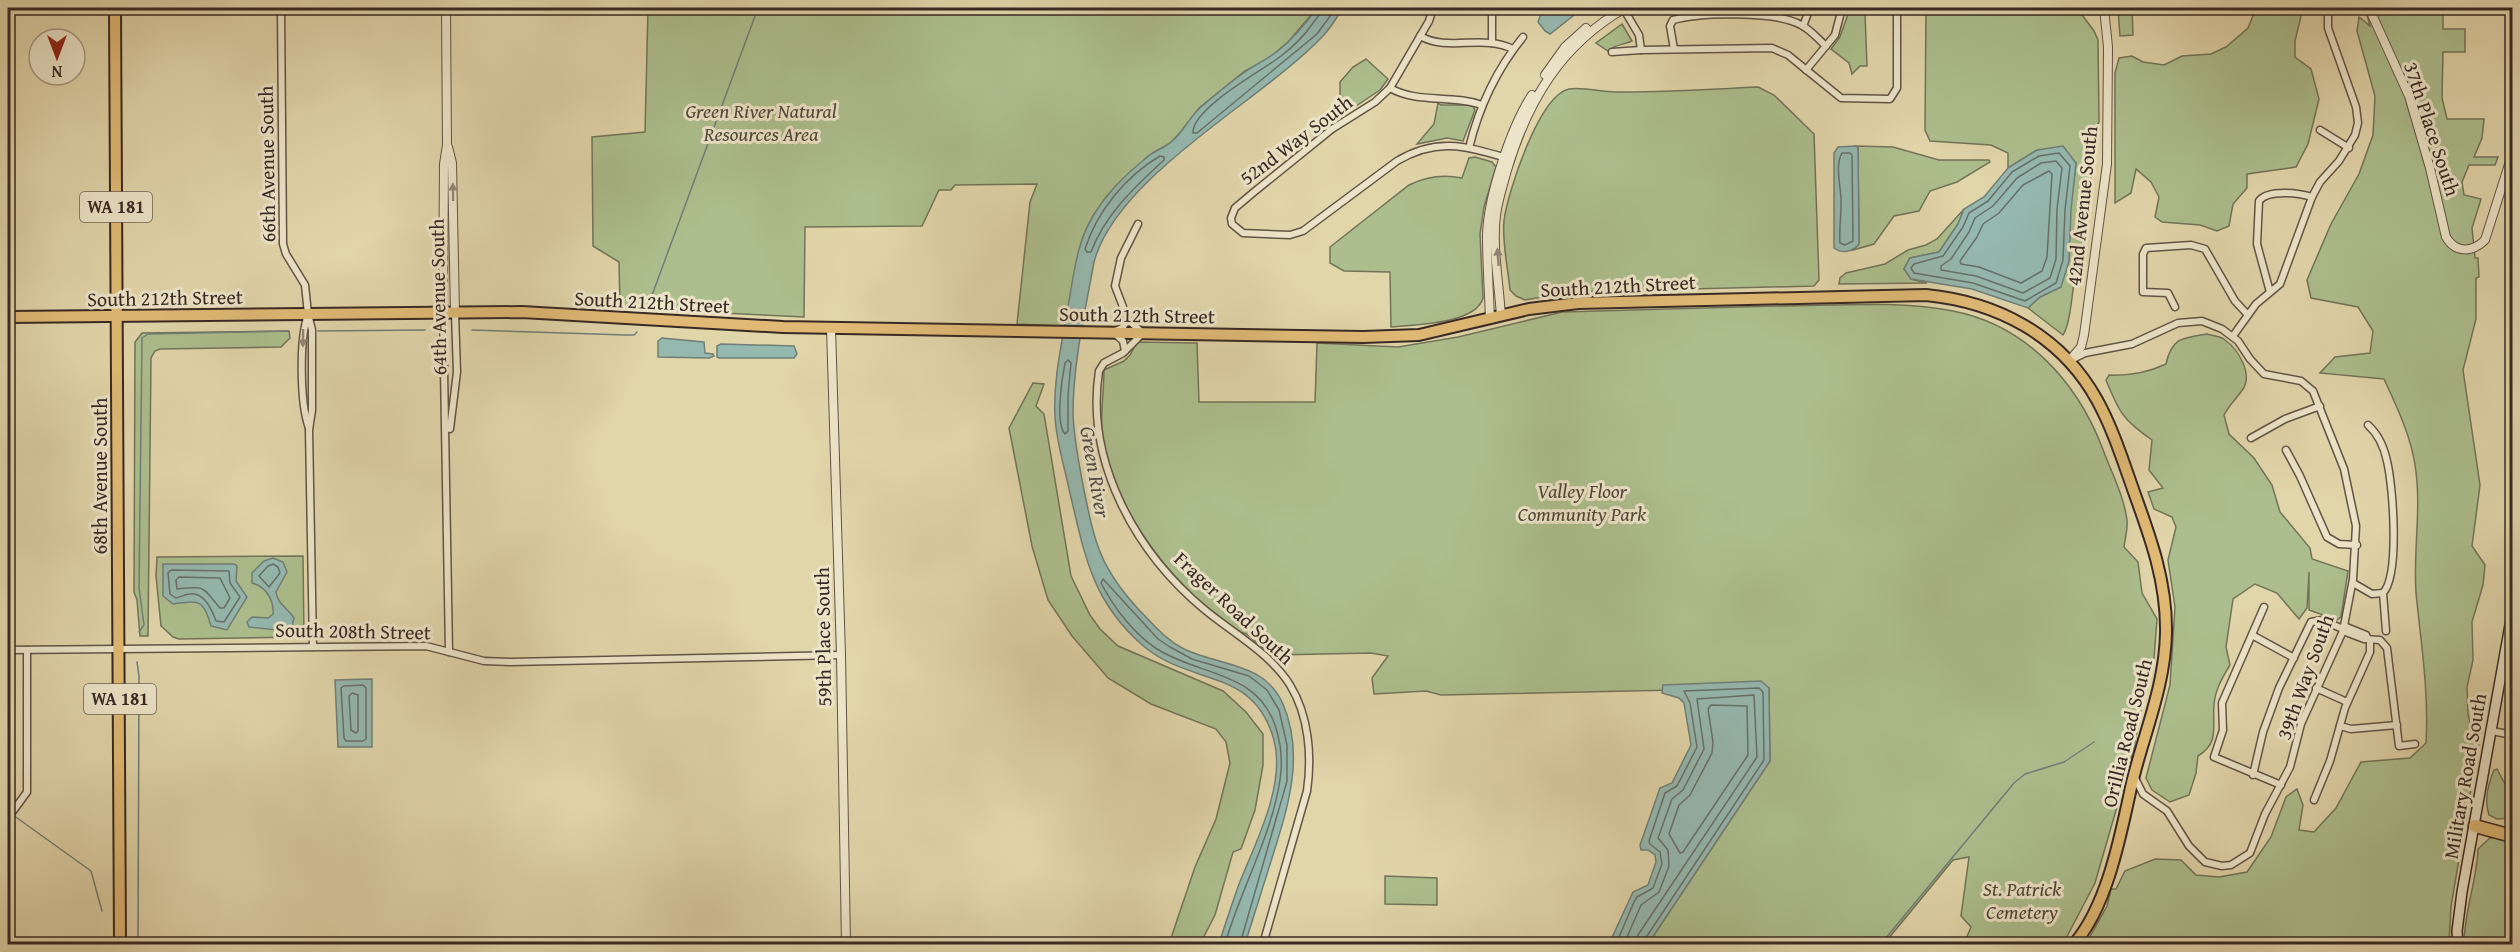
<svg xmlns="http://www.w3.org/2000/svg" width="2520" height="952" font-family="'Gentium Book Plus',serif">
<rect width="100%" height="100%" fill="#e1d5aa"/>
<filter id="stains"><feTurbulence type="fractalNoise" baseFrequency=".00333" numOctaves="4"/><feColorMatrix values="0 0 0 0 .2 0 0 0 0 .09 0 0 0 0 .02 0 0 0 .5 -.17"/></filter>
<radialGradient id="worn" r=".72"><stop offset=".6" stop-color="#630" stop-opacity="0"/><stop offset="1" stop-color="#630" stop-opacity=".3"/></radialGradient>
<g fill="#acbe8d" stroke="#727458" stroke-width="1.5">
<path d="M648,8H1317L1288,42L1269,58L1245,71L1199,108L1180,133L1170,143L1148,156L1106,197L1093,216L1083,237L1065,326L1017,324L1030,202L1037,184L955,185L951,190H939L922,226L805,227L804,317L620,308L619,262L593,246L592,137L645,132Z"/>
<path d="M1926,8H2077L2094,31L2098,40L2099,122L2091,136L2081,137L2088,142C2099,180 2080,249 2073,290C2071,303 2070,324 2063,335L2028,308L2040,297L2061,287L2076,163L2037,150L2008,168V153L1991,145L1930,141L1925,130Z"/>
<path d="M2132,8L2133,35L2120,36L2118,9Z"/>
<path d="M2256,8H2303L2295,41V57L2311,69L2319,99L2308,144L2296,167L2247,174V188L2233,204L2229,226L2217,231L2200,225L2162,222L2155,217L2159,197L2151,182L2136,169L2131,193L2115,203V73L2119,58L2132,56L2143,62L2164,65L2182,56L2211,54L2226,47L2248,28Z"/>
<path d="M2365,8H2512V14L2443,9V29H2465V52H2443L2442,98L2447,119H2484L2482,138L2474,157H2498L2495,165H2469L2462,182L2464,195L2481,199L2472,228L2475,258H2478L2479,277L2476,278V319L2463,370L2480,485L2472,546L2485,565L2483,585L2472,622L2473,660L2467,687L2468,714L2472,730L2481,731L2451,906L2449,944H2086L2107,906L2111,889H2116L2125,871L2155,859L2181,860L2196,875L2219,877L2247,872L2271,837L2286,797L2297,789L2303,805L2299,830L2314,832L2336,808L2361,762L2410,758L2426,743C2429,692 2421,643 2416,593C2413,550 2422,507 2415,465C2411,436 2396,405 2384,379L2320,373L2335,357L2370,353L2373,331L2358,307L2311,298L2307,280L2331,224L2359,174L2373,135L2375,96L2357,31L2359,17L2370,26Z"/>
<path d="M1848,14H1865L1867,66H1860L1852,74L1849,63L1831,49L1840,37Z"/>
<path d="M1622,24L1632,41C1624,45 1615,44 1608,51L1596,43Z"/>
<path d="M1366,59L1388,79L1380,90L1347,112L1340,99V82L1353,67Z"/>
<path d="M1758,87L1774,95L1814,134L1819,280L1814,286L1571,292L1525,300L1516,296L1510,290C1508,268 1502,243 1504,221C1507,194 1539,95 1569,89C1584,87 1601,92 1615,92C1663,93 1710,89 1758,87Z"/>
<path d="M1438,103L1441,105H1472L1475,110L1463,141L1447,138L1417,144L1434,124Z"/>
<path d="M1856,146L1893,147L1939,160H1989L1990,162L1957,182L1930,191L1919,211L1894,216L1874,244L1853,250L1859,243L1858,148Z"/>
<path d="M1475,157L1492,162L1496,167L1484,207L1480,234L1483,298C1476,324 1414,325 1391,327L1390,272L1344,271L1330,263V247L1409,185C1427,176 1443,174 1462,178L1469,158Z"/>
<path d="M1964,209L1958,224L1939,252L1910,258L1904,269L1911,279L1927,283L1839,284L1840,278L1846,273L1885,264L1908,250L1926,245L1937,239Z"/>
<path d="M1775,306C1833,306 1895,300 1953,311C2025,325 2076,380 2102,447C2110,469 2124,496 2127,520C2128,528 2125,539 2124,547L2138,562L2142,593L2157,619L2154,658L2144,692L2134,748L2095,883L2063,944H1964L1971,927L1961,916L1969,857L1953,860L1884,944H1648L1770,761L1769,688L1441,695L1426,691L1374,694L1372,678L1388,656L1371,653L1275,655C1263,651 1256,641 1246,634C1242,632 1237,632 1233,629C1219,621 1206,608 1195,597C1153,556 1120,509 1105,452C1098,426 1104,396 1104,370L1124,361L1130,355L1137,342L1197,343L1199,402H1315L1317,343L1398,347L1458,337L1562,312Z"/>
<path d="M289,331L290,338L281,347L160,349L155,351L151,358L148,636H140L137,600L134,592L135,342L142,333Z"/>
<path d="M2207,334C2213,336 2221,336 2225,340C2238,349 2253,374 2243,389C2237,398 2229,405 2224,415L2229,434L2254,458L2272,485L2280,512L2310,548L2312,559L2348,571L2341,617L2337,620L2309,610V572L2307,608L2299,619L2277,593L2255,584L2233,599L2226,647L2230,665C2222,678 2215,690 2214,705C2212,726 2220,743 2198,756L2196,773L2189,795L2170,802L2152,790L2146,778L2170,685L2175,607L2168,560L2176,527L2172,517L2154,509L2148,492L2163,488L2149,470L2152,440C2123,420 2119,412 2106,380L2109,375C2130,376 2147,373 2166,364C2172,337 2183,338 2207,334Z"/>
<path d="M1033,383L1044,384L1036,406L1044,414L1071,576L1090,615L1100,629L1118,646L1223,691L1246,712L1263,734V765L1255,810L1241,849L1233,852L1215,915L1200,944H1169L1195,867L1216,819L1230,763L1226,742L1216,729L1151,704L1108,678L1072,636L1048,600L1032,546L1009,428Z"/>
<path d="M303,556L304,637L179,639L173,637L161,626L156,576L157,557Z"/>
<path d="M2497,769L2505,784L2512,786V818L2497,819L2489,815C2484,799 2488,785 2494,770Z"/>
<path d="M2502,837L2512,843V925L2504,944H2464C2464,912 2477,881 2478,849L2490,838Z"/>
<path d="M1385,876L1437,878V905L1385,904Z"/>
</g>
<g fill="#95b8af" stroke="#707f77" stroke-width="1.5">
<path d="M1317,8H1343C1336,18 1331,28 1322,37C1261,101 1117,176 1094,262C1085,312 1073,363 1073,414C1074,440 1079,465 1084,490C1095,545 1101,569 1140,611C1154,625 1166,640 1184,649C1219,666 1265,662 1283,704C1305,756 1288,807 1272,858C1263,887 1254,916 1245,944H1219C1225,924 1232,904 1239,884C1255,844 1286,785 1274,740C1253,665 1189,688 1140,643C1090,598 1084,551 1069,489C1064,465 1056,441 1055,416C1053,377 1063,339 1069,301C1074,273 1077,243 1092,218C1106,193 1128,172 1150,155C1156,150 1164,148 1170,143C1183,133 1188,119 1200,108C1214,96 1229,83 1245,72C1256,64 1268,59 1279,50C1294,38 1306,23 1317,8Z"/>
<path d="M1543,8H1583L1550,34L1545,31L1538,22Z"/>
<path d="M1856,146L1858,148L1859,244C1853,252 1842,254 1834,248V153L1838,147Z"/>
<path d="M2063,146L2076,163L2071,210L2069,261L2061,287L2040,297L2028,308L1972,289L1911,279L1904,269L1910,258L1939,252L1958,224L1964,209L1984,197L2008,168L2037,150Z"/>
<path d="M662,338L704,342L705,353L713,354L714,356L709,358L658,357V341Z"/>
<path d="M721,344L794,346L797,354L794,358H719L717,357V346Z"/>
<path d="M273,558L283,562L287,572L276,592C278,605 288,608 294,618L292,626L286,631L249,627L247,622L252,617L268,618L273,614C274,601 267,587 252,583V573L264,561Z"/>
<path d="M163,564H234L237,566L236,581L247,597L227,630L211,626C203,597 198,601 173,604L163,596Z"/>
<path d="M372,679V747H338L335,680Z"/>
<path d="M1761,681L1769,688L1770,761L1648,944H1609L1633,892L1648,885L1656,862L1655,855L1648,850H1641L1640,845L1660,788L1672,783L1691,745L1684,703L1679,698L1662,693L1663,685Z"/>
</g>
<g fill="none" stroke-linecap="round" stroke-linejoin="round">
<g stroke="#66706a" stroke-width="1.5">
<path d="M1322,8C1321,14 1317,18 1313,23C1304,36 1293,47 1281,56C1262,71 1192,108 1193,133H1197L1317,34L1336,8"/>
<path d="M1842,153H1850L1852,155L1853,241L1845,245L1840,243C1839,231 1841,218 1841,205C1842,189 1834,167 1842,153Z"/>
<path d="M2059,153L2070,166L2065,210L2063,260L2056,283L2025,301L1973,283L1914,273L1911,268L1914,264L1943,256L1963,227L1969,213L1988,201L2012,172L2039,156Z"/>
<path d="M1160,156L1164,157V160C1135,187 1105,214 1091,252H1087L1085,249C1097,211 1126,176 1160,156Z"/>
<path d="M2056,161L2062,168L2057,209L2056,259L2050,278L2023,293L1976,276L1941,270V266L1951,259L1969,232L1975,218L1993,206L2017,178L2041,163Z"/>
<path d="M2049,171L2052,174L2047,257L2042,271L2021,283L1979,267L1961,264L1960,261L1977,237L1983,224L1999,213L2023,185Z"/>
<path d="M1068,360L1071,363L1068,395V431L1065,434C1055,423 1062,378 1065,363Z"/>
<path d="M273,564L278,567L280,573L269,587L259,576L268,566Z"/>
<path d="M171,570L229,571L230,583L240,597L224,622L216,621C212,610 204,592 190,594C185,594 181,597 176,598L170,594L168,573Z"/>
<path d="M179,577L220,578L230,598L224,608H220C201,586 207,586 177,589L176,580Z"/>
<path d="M363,685L366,688V739L363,741H346L344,738L341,688L344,686Z"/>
<path d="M352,693L358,695V731L356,733L351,730L349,696Z"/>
<path d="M1711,705L1747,706L1748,755L1683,852L1680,853L1669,834L1679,805L1690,795L1712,753L1713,742L1708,709Z"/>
<path d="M1225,944C1241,888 1271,838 1280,780C1283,761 1281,743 1275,725C1256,671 1200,676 1157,649C1134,634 1114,608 1101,583L1103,579L1158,639L1170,647L1192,659L1249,676L1267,690L1279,710L1287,745V781L1240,944"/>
<path d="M1616,944L1634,902L1637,897L1653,888L1662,864L1660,852L1650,844L1649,841L1665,793L1677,786L1697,747L1690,703L1684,691L1759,688L1763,692L1764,760L1645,939L1644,944"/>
<path d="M1624,944L1641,905L1659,892L1669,866L1668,850L1658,838L1672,799L1683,790L1704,749L1697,699L1754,695L1757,757L1638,935L1636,944"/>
</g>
<g stroke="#707f77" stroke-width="1.5">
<path d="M648,306L758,8"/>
<path d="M472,330L626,335H634L637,332"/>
<path d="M318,331L425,330"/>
<path d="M139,632L144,625L139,588L142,338L148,334L288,331"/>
<path d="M137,662L139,676L138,944"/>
<path d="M13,815L91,871L102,911"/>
<path d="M1881,944L2014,783L2025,774L2064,762L2094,742"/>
</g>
<g stroke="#625446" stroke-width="9">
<g id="minor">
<path d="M281,8L283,244L286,254L305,285L308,314L312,330V410L309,430L313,647"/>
<path d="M1433,8L1429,21L1390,88L1375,102L1332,129L1254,192L1235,208L1231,218L1232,224L1243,233L1290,235L1303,231L1397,161C1437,137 1465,146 1507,158"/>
<path d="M1492,8V43"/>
<path d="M1623,8L1639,35L1641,50"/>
<path d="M1803,26L1810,8"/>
<path d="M1420,36C1448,52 1483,34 1513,49"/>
<path d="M1674,49L1670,26L1673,20C1701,12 1776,11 1801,25C1811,30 1818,39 1826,46"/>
<path d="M1612,52L1641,50L1772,48L1788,55L1841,98L1890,99L1897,88V13L1894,8"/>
<path d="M1806,70L1835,35L1842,8"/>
<path d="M1390,88C1418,104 1451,94 1482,105"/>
<path d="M2320,130L2349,148"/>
<path d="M1469,148C1479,107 1496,70 1523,37"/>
<path d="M1138,224L1121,258L1115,286L1128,320L1143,333L1123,353L1104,363L1099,371C1085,462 1136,553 1205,610C1233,633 1271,654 1290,685C1309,716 1312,756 1307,791L1263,944"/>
<path d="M2270,292L2257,244L2259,201C2268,189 2299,193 2312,197"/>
<path d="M2175,307L2168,293L2143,292V254L2146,248L2191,245L2205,249L2235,301L2248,315"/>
<path d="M443,313L449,652"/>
<path d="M308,315C299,339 300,404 309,428"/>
<path d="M2233,336L2256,304L2280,284L2312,197L2320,182L2339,161L2355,135L2358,123L2356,107L2328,28V8"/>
<path d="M1125,351L1123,341L1113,332L1122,328L1128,320"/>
<path d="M2073,359L2085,353L2132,344L2178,323L2202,321L2222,329L2238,341L2250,359L2264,374L2301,381L2313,391L2344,469L2356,526L2353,579L2343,631L2301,724L2290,767L2265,814L2250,853L2231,865L2222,866L2205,862L2189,846L2167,811L2143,794L2135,778"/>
<path d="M450,429L457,372L455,313"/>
<path d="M2251,438L2285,419L2320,406"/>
<path d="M2286,450L2300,476L2327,537L2339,544L2357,545"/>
<path d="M2353,583L2372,594L2383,593C2400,575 2393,486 2387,461C2384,447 2378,434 2368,425"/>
<path d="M2383,593L2386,631"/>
<path d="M2264,607L2222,703L2223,730L2214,757L2281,785"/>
<path d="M2344,626L2366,635L2368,639"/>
<path d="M2343,631L2364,639L2380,640L2387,648L2399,746L2415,744"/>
<path d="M2252,635L2294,658"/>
<path d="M8,650L426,646L484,661L510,662L841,655"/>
<path d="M2316,688L2347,702"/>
<path d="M2340,726L2351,729L2397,725"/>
<path d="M2492,731L2512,735"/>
<path d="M2253,775L2263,732L2279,688L2311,622L2322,620L2343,629"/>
<path d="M2314,800L2330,761L2345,708L2370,652V640"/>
<path d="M8,818L27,792V650"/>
</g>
</g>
<g stroke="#625446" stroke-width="10">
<g id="tertiary">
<path d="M2369,8L2409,96L2430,168L2446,237C2456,254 2473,252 2485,240L2512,155"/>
<path d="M1545,75L1565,47L1586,28"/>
<path d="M448,147L452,163L455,313"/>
<path d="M443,313L444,164L447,145L446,8"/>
<path d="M1501,316C1499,283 1492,247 1496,215C1498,200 1503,185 1507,170C1528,100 1561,45 1625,8"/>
<path d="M1490,319C1489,291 1487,263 1487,235C1488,197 1511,127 1532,95"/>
<path d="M831,328L841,655L846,944"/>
<path d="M2069,361L2081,347L2084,335L2107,164L2108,47L2104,8"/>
</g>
</g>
<g stroke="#382924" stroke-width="12">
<path id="secondary" d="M2458,944L2457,931L2462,892L2512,614"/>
</g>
<g stroke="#382924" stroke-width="14">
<g id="primary">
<path d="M115,8L120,944"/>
<path d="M8,317L522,312L783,327L1363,337L1419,335L1529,309L1578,303L1926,295C1997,302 2061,335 2097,400C2113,429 2123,461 2134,492C2151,539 2167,583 2166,633C2165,686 2144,733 2132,783C2121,833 2108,905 2074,944"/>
</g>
</g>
<g stroke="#382924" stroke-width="15">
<g id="motorway">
<path d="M2475,826L2512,836"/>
<path d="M2510,944L2512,939"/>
</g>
</g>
<use href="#minor" stroke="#ece4c8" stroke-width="6"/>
<use href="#tertiary" stroke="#ece4c8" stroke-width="8"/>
<use href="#secondary" stroke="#ece4c8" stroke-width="9"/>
<use href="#primary" stroke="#e0ba75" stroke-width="10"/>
<use href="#motorway" stroke="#e0ba75" stroke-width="12"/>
</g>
<defs><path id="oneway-solid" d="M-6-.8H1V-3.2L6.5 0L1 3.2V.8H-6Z" transform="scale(1.5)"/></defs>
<g fill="#928676">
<use href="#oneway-solid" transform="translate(453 192) rotate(-91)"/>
<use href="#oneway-solid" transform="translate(1498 257) rotate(-94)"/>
<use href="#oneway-solid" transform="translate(303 338) rotate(91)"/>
</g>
<g text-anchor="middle" stroke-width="6" stroke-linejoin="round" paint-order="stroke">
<g fill="#ece4c8" stroke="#6e6155" stroke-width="1.5">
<rect x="80" y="192" width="72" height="30" rx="4.5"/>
<rect x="84" y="684" width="72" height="30" rx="4.5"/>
</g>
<g font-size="18" font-weight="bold" fill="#382924">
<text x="116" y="213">WA 181</text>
<text x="120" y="705">WA 181</text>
</g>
<g font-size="20" font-style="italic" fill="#4f4739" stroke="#ece4c8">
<text x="761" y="118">Green River Natural<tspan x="761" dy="23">Resources Area</tspan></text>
<text x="1582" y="498">Valley Floor<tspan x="1582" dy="23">Community Park</tspan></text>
<text x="2022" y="896">St. Patrick<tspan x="2022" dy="23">Cemetery</tspan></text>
</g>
<g font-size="20" fill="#382924" stroke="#ece4c8">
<text transform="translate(2432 129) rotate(72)" y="7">37th Place South</text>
<text transform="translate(1296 140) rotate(-37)" y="7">52nd Way South</text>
<text transform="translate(267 164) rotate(-91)" y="7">66th Avenue South</text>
<text transform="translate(2082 206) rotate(-84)" y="7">42nd Avenue South</text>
<text transform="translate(1618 286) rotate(-3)" y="7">South 212th Street</text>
<text transform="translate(438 297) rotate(-91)" y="7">64th Avenue South</text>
<text transform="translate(165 298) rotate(-1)" y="7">South 212th Street</text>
<text transform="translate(652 302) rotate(3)" y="7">South 212th Street</text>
<text transform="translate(1137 315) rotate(1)" y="7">South 212th Street</text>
<text transform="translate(100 476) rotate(-90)" y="7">68th Avenue South</text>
<text transform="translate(1234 608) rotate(43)" y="7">Frager Road South</text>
<text transform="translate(353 631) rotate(1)" y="7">South 208th Street</text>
<text transform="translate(823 637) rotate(-91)" y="7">59th Place South</text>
<text transform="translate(2305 677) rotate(-70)" y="7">39th Way South</text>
<text transform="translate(2127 733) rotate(-76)" y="7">Orillia Road South</text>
<text transform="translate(2465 776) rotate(-80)" y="7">Military Road South</text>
</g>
<g font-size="21" font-style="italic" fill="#4f4d47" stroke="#ece4c8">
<text transform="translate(1095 472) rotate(80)" y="7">Green River</text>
</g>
</g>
<rect width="2520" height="952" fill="none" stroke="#e1d5aa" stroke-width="30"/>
<rect x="9" y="9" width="2502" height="934" fill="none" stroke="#382924" stroke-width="3"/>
<rect x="15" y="15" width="2490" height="922" fill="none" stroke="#382924" stroke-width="1.5"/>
<g transform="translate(57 57) rotate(180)"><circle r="28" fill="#ece4c8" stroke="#a49986" stroke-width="1.5"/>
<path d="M0-4.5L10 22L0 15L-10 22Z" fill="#8f2418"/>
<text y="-9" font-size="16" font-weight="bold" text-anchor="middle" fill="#382924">N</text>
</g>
<rect width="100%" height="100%" filter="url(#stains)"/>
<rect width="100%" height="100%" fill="url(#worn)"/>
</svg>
